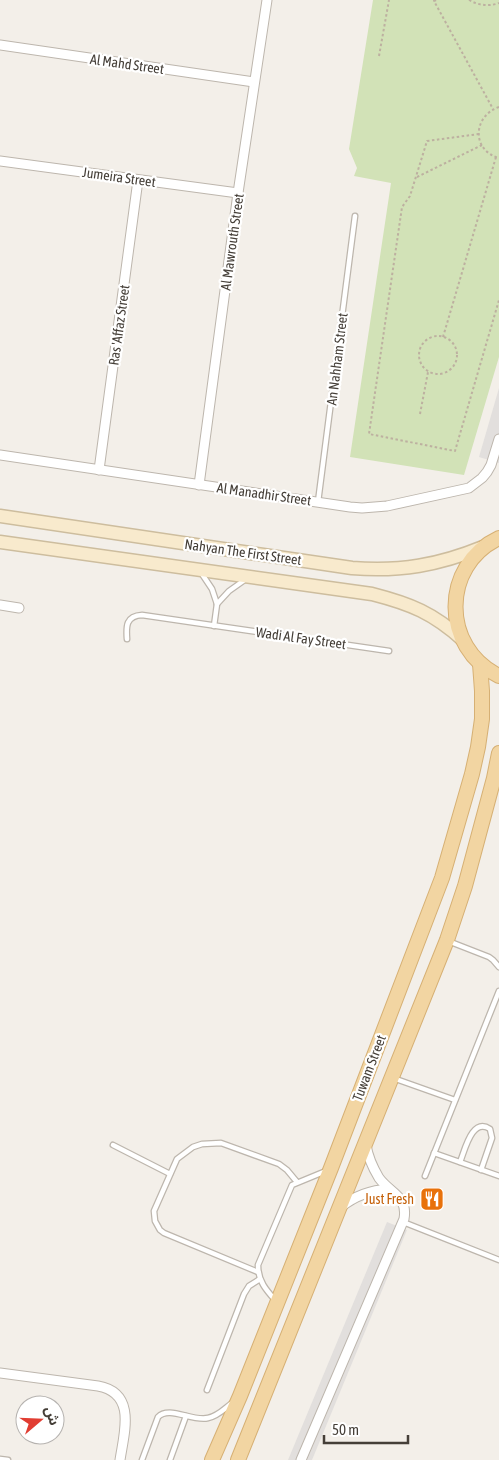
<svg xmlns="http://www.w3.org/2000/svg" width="499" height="1460" font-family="'Asap Condensed','Noto Sans Arabic',sans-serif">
<rect width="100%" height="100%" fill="#f3efe9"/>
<path fill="#d2e2b7" d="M373,0H499V357L464,475L350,457L391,183L354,176L357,168L349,149Z"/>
<g fill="#e2dfdd">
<path d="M499,388V463L479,457Z"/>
<path d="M387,1222L407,1230L312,1460H288Z"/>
</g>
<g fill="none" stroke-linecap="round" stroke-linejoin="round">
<g stroke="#bdb6ad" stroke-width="7">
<g id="service">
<path d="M318,502L355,216"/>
<path d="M202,574L212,589L217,604L214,626"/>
<path d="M217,604L229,591L246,579"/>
<path d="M127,639C126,626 126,616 142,615L389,651"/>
<path d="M448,941L489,957L493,960L499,967"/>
<path d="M393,1078L455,1100"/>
<path d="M113,1145L170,1174"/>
<path d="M434,1153L499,1176"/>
<path d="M460,1162C465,1150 472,1117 490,1129L492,1138L481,1170"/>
<path d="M425,1176L499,991"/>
<path d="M403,1222L499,1260"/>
<path d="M258,1272L164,1233L160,1230L155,1221L154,1211L177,1159L193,1147L202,1144L221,1143L279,1164L287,1170L297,1182"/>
<path d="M276,1301C266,1290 258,1281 258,1265L292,1185L326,1171"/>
<path d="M207,1390L244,1294L249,1286L260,1279"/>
<path d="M0,1459L8,1460"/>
<path d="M142,1460L158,1417C169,1405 192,1422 208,1418C218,1416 224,1409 232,1403"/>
<path d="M170,1460L186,1416"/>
</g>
</g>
<g stroke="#bdb6ad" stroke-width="11">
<g id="minor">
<path d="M0,45L254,82"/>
<path d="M0,161L238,193"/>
<path d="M0,455L350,507L362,508L387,506L469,488L482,478L487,472L491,465L499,439"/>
<path d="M99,470L138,180"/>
<path d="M199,485L238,193L267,0"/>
<path d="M0,605L19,608"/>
<path d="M341,1207C356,1195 371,1190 389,1189"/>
<path d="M0,1373L98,1386C137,1393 124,1433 120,1460"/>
<path d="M301,1460L404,1219C408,1196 391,1194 379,1178C373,1168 368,1157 366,1145"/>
</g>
</g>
<g stroke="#cdbd9e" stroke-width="15">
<g id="secondary">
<path d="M0,516L352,568C400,572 439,565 483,547"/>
<path d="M0,542L372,594C411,604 433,613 463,640"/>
</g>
</g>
<g stroke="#d6b074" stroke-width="16">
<g id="primary">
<path d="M499,538C441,565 441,648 499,676"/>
<path d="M212,1460L240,1396L331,1168L442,878L472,774L478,747L482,719V691L480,664"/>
<path d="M238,1460L447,940L465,886L494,778L499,753"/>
</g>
</g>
<g stroke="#bdb0a0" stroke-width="2" stroke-dasharray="2.5 2.5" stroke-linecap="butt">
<path d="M436,0L434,1L493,109"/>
<path d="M469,0C478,5 488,7 499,3"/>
<path d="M379,56L389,0"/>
<path d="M499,107C473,116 471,150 499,158"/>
<path d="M479,134L427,141L410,196L402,207L369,434L455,451L499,300"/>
<path d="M417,177L482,145"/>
<circle cx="438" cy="355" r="19"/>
<path d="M443,337L496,157"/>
<path d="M420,414L428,372"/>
</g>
<use href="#service" stroke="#fff" stroke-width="4.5"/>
<use href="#minor" stroke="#fff" stroke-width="9"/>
<use href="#secondary" stroke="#f8eacd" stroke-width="12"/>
<use href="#primary" stroke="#f2d5a2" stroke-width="14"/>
</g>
<defs>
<g id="restaurant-square" transform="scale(1.25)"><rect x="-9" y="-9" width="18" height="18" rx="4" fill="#e8710a" stroke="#fff"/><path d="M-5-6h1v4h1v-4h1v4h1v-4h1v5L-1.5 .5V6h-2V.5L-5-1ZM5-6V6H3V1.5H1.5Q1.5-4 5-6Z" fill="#fff"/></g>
</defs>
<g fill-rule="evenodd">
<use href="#restaurant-square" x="432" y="1199"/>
</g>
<g text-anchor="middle" stroke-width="4.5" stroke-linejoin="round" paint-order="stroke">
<g font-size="14" fill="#453f38" stroke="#fff">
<text transform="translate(127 64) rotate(8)" y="5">Al Mahd Street</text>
<text transform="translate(119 177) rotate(8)" y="5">Jumeira Street</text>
<text transform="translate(232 242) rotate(-82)" y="5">Al Mawrouth Street</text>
<text transform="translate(119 325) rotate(-82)" y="5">Ras 'Affaz Street</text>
<text transform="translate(337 359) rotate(-83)" y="5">An Nahham Street</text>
<text transform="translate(264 494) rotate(8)" y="5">Al Manadhir Street</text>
<text transform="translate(243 552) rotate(8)" y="5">Nahyan The First Street</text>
<text transform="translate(301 638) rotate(8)" y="5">Wadi Al Fay Street</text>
<text transform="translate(369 1068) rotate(-69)" y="5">Tuwam Street</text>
</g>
<g font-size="14" fill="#c56008" stroke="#fff" text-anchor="end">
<text x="414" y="1204">Just Fresh</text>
</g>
</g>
<g transform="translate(40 1420) rotate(71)"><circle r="24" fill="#ffffff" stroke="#b5b2af"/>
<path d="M0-4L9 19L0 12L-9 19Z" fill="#e13d32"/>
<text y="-8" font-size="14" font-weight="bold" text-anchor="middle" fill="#453f38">ش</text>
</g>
<path d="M324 1435v8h84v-8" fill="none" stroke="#453f38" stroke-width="2.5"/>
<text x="332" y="1435" font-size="15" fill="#453f38" stroke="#ffffff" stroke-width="4" paint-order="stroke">50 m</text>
</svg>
